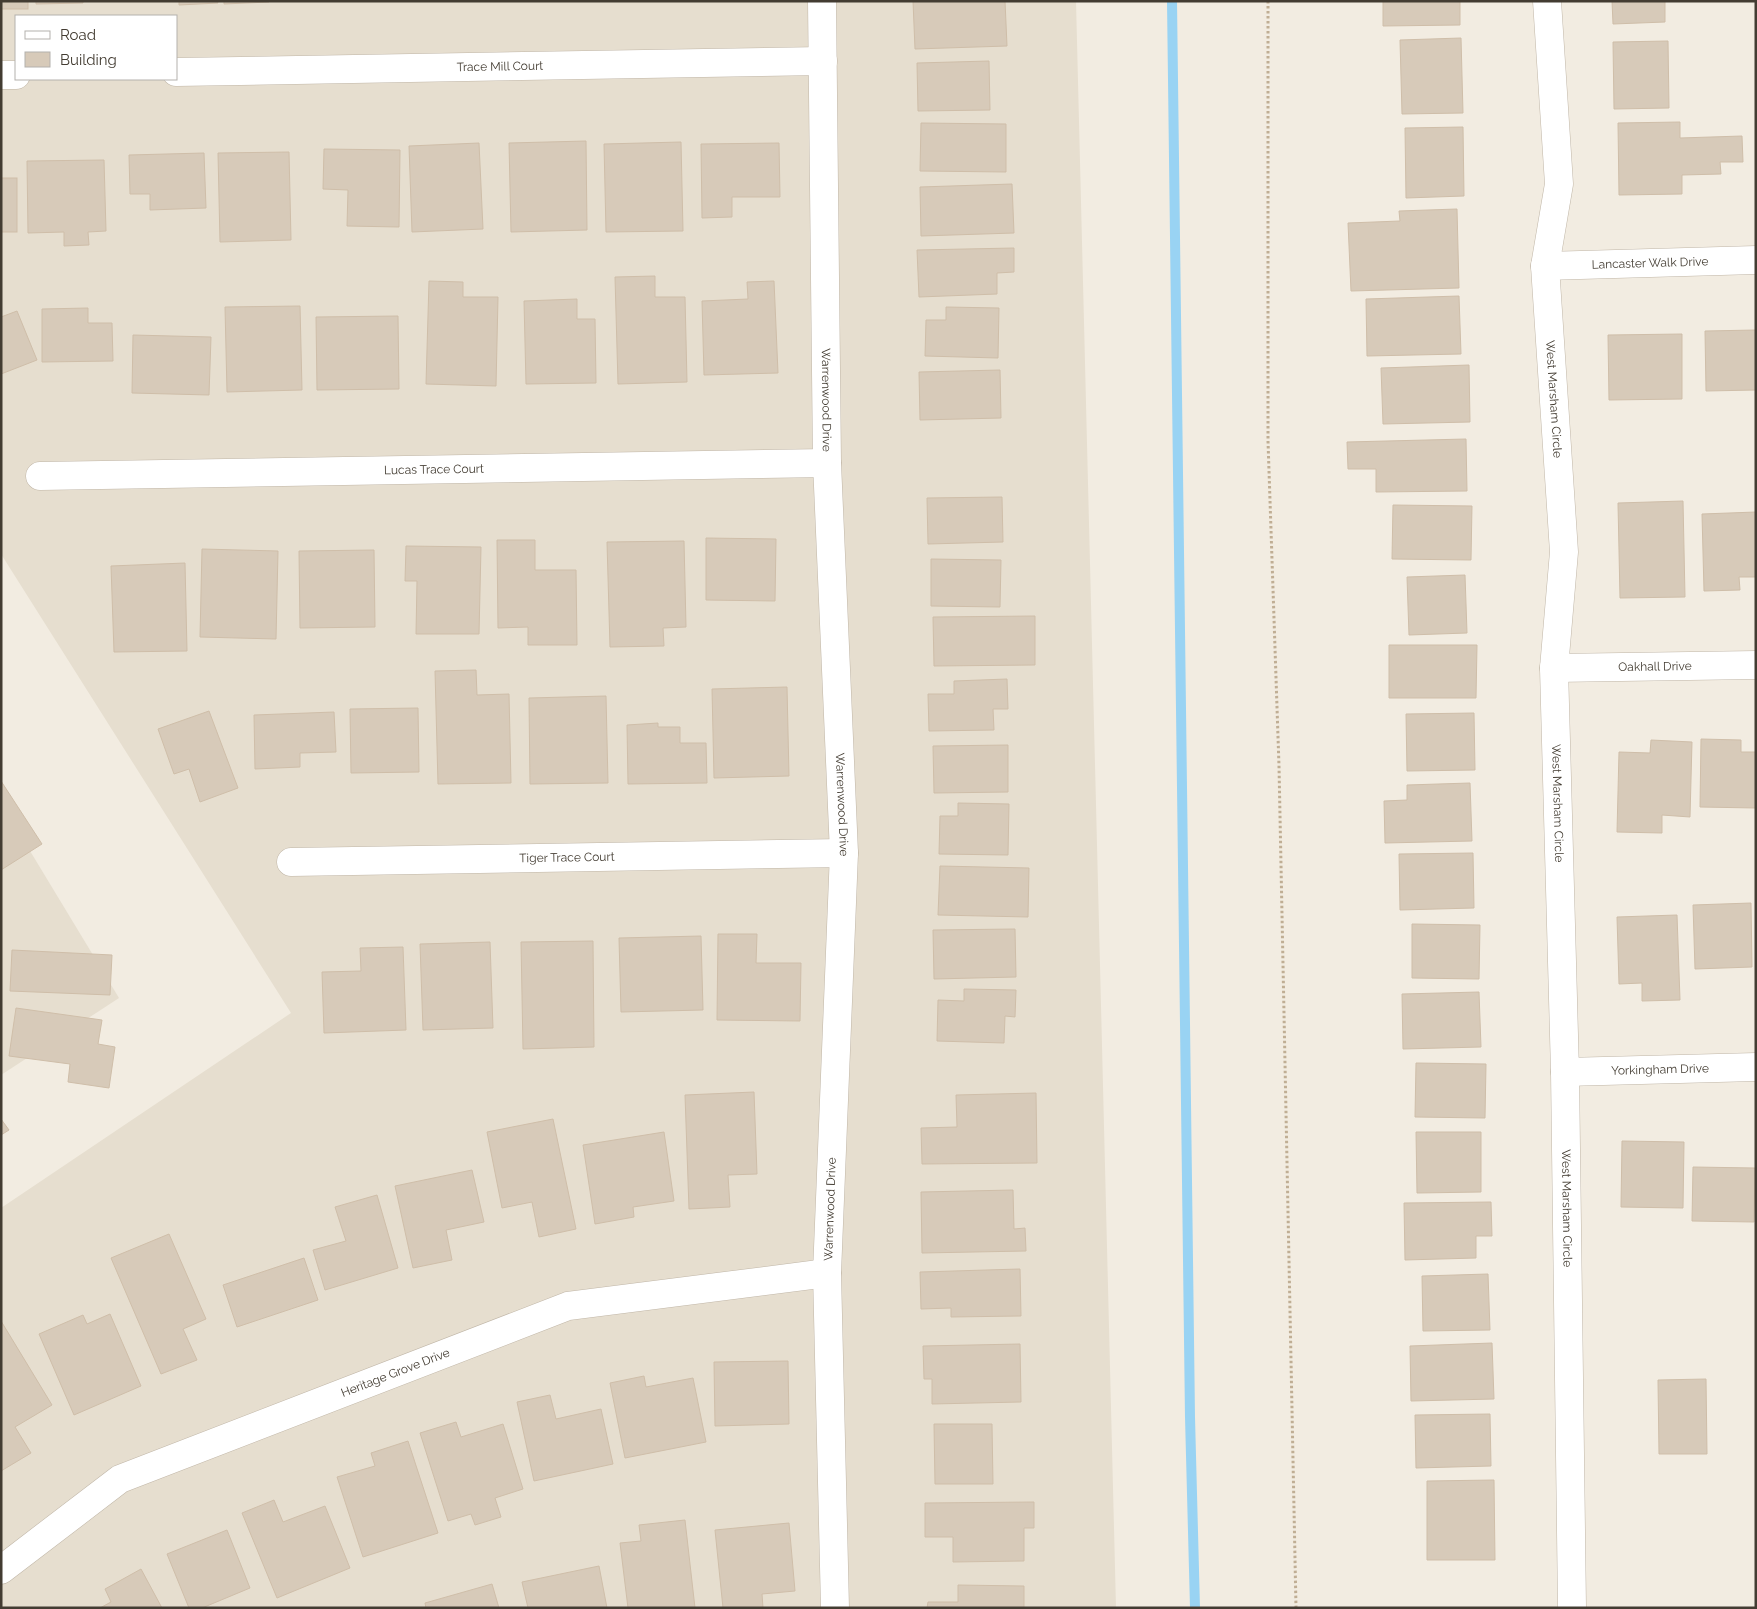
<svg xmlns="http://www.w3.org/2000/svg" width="1757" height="1609" font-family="Raleway,sans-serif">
<rect width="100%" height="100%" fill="#f2ece1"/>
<g fill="#e6decf" fill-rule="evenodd">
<path d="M1,1H1076L1116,1608H1V1208L291,1013L1,554ZM16,16H176V79H16Z"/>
<path d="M1,803L119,998L1,1075Z"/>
</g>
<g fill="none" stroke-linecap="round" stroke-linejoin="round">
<path stroke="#99d3f3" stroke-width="10" d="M1172,1L1190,1417L1195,1608"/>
</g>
<g fill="#d7cab9" stroke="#cfbea9">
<rect x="1" y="1" width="27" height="8"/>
<path d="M36,1H83V3L36,4Z"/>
<path d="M179,1H217L218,3L179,5Z"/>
<path d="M224,1H269V2L224,4Z"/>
<path d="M913,1H1005L1007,46L915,49Z"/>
<path d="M1383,1H1460V25L1383,26Z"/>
<path d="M1612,1H1665V22L1613,24Z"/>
<path d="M1461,38L1463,113L1402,114L1400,40Z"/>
<path d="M1668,41L1669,108L1614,109L1613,42Z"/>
<path d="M989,61L990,110L918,111L917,63Z"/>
<path d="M1680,122V138L1742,136L1743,162H1720L1721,174L1682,175V194L1619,195L1618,123Z"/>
<path d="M921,123L1006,124V172L920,171Z"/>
<path d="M1463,127L1464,196L1406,198L1405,128Z"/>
<path d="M586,141L587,230L511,232L509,143Z"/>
<path d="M681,142L683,231L606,232L604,144Z"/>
<path d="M479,143L483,229L412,232L409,146Z"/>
<path d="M779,143L780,197H732V217L702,218L701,144Z"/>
<path d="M324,149L400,150L399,227L347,226L348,190L323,189Z"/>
<path d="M289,152L291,240L220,242L218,153Z"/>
<path d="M204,153L206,208L150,210V194H130L129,155Z"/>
<path d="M104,160L106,231L88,232L89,245L64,246V232L28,233L27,161Z"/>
<rect x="1" y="178" width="16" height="54"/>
<path d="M1012,184L1014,233L921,236L920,187Z"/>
<path d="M1457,209L1459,288L1351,291L1348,223L1400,221L1399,211Z"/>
<path d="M1014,248V272L997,273V294L919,297L917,250Z"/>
<path d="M655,276V297H685L687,382L618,384L615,277Z"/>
<path d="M429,281L463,282V297H498L496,386L426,384Z"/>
<path d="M774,281L778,373L704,375L702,301L748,299L747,282Z"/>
<path d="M1459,296L1461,354L1367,356L1366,299Z"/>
<path d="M577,299V319H595L596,383L526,384L524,301Z"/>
<path d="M300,306L302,390L227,392L225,307Z"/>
<path d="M946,307L999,308L998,358L925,356L926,320H946Z"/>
<path d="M88,308V323H112L113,361L42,362V309Z"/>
<path d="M17,311L37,360L1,374V317Z"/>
<path d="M398,316L399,389L317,390L316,317Z"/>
<path d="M1756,330V390L1706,391L1705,331Z"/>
<path d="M1682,334V399L1609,400L1608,335Z"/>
<path d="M133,335L211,337L209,395L132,393Z"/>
<path d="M1469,365L1470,422L1383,424L1381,368Z"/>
<path d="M1000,370L1001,418L920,420L919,372Z"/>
<path d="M1466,439L1467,491L1376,492V469H1348L1347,442Z"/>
<path d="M1002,497L1003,542L928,544L927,498Z"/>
<path d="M1683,501L1685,597L1620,598L1618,503Z"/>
<path d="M1393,505L1472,506L1471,560L1392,559Z"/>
<path d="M1756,512V577H1739L1740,590L1704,591L1702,514Z"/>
<path d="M706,538L776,539L775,601L706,600Z"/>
<path d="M497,540H535V570H576L577,645H528V627L498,628Z"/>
<path d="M684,541L686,627L663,628L664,646L610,647L607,542Z"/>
<path d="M406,546L481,547L479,634H416L417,581H405Z"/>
<path d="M202,549L278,551L276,639L200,637Z"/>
<path d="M374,550L375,627L300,628L299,551Z"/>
<path d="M931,559L1001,560L1000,607L931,606Z"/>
<path d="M185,563L187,651L114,652L111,566Z"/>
<path d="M1465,575L1467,633L1409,635L1407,577Z"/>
<path d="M1035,616V665L934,666L933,617Z"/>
<path d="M1389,645H1477L1476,698H1389Z"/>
<path d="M476,670L477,695L509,694L511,783L438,784L435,671Z"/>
<path d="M1007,679L1008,709H993L994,730L929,731L928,694H954V681Z"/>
<path d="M787,687L789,776L714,778L712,689Z"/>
<path d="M606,696L608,783L530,784L529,698Z"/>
<path d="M418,708L419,772L351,773L350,709Z"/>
<path d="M209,711L238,788L200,802L189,769L174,774L158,729Z"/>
<path d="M334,712L336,752L300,753V767L255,769L254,715Z"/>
<path d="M1474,713L1475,770L1407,771L1406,714Z"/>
<path d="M658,723V727H680V743H706L707,783L628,784L627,725Z"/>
<path d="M1701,739L1741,740V752H1756V808L1700,807Z"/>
<path d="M1651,740L1692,742L1690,817L1662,815V833L1617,832L1619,752L1650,753Z"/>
<path d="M1008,745V792L934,793L933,746Z"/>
<path d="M1,781L42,844L1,870Z"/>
<path d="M1470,783L1472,841L1385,843L1384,801L1407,800V785Z"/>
<path d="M958,803L1009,804L1008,855L939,854L940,816H958Z"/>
<path d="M1473,853L1474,908L1400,910L1399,854Z"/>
<path d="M940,866L1029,868L1028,917L938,915Z"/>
<path d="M1751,903L1752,967L1695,969L1693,905Z"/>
<path d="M1677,915L1680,1000L1642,1001V983L1619,984L1617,917Z"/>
<path d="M1412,924L1480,925L1479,979L1412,978Z"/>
<path d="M1015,929L1016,977L934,979L933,930Z"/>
<path d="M718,934H757L756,963H801L800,1021L717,1020Z"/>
<path d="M701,936L703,1010L621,1012L619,938Z"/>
<path d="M593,941L594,1047L523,1049L521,942Z"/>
<path d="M490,942L493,1028L423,1030L420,944Z"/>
<path d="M403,947L406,1030L324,1033L322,972L361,971L360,948Z"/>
<path d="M12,950L112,955L110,995L10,991Z"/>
<path d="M964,989L1016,990L1015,1017L1005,1016L1004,1043L937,1041L938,1000L964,1001Z"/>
<path d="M1479,992L1481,1047L1403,1049L1402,994Z"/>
<path d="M16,1008L102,1020L98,1044L115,1047L109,1088L68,1082L70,1064L9,1056Z"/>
<path d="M1416,1063L1486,1064L1485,1118L1415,1117Z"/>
<path d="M754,1092L757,1174L728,1175L730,1207L689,1209L685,1095Z"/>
<path d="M1036,1093L1037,1163L922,1164L921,1128L957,1127L956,1095Z"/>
<path d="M1,1119L9,1130L1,1135Z"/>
<path d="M553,1119L576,1229L539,1237L532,1202L502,1208L487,1132Z"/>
<path d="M664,1132L674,1201L633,1207L634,1217L595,1224L583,1145Z"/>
<path d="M1416,1132H1481V1192L1417,1193Z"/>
<path d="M1622,1141L1684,1142L1683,1208L1621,1207Z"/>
<path d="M1693,1167L1755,1168L1754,1222L1692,1221Z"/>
<path d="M472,1170L484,1222L446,1230L452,1260L413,1268L395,1186Z"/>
<path d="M1013,1190L1014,1229L1025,1228L1026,1251L922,1253L921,1192Z"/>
<path d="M377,1195L398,1268L325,1290L313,1250L346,1241L335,1207Z"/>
<path d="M1491,1202L1492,1236H1476V1258L1405,1260L1404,1203Z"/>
<path d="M169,1234L206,1319L183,1329L197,1360L161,1374L111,1258Z"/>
<path d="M304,1258L318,1300L237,1327L223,1285Z"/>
<path d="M1020,1269L1021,1316L951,1317V1308L921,1309L920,1272Z"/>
<path d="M1488,1274L1490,1330L1423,1331L1422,1276Z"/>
<path d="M110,1314L141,1386L74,1415L39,1334L83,1315L87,1324Z"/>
<path d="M1,1321L52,1405L15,1427L31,1453L1,1471Z"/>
<path d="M1492,1343L1494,1399L1411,1401L1410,1346Z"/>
<path d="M1020,1344L1021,1402L932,1404V1379H924L923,1346Z"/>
<path d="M788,1361L789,1424L715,1426L714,1362Z"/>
<path d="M644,1376L646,1387L693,1378L706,1442L625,1458L610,1383Z"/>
<path d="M1706,1379L1707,1454H1659L1658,1380Z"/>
<path d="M550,1395L556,1419L601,1409L613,1464L534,1481L517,1402Z"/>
<path d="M1490,1414L1491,1466L1416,1468L1415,1415Z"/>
<path d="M456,1422L461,1437L503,1424L523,1489L495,1498L501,1517L475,1525L471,1514L448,1521L420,1433Z"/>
<path d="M934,1424H992L993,1484H935Z"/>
<path d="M408,1441L438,1533L363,1557L337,1477L375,1466L371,1453Z"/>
<path d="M1494,1480L1495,1560H1427V1481Z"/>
<path d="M274,1500L283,1522L325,1506L350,1568L277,1598L242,1513Z"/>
<path d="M1034,1502V1528H1024V1561L953,1562V1537H925V1503Z"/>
<path d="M685,1520L695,1608H628L620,1543L641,1541L639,1525Z"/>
<path d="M789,1523L795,1591L762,1594L763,1608H723L715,1530Z"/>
<path d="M227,1530L250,1588L202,1608H189L167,1554Z"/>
<path d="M599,1566L607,1608H528L522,1582Z"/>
<path d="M141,1569L162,1608H100L111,1602L105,1589Z"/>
<path d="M492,1584L499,1608H426L425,1603Z"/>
<path d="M958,1585L1024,1586V1608H927L928,1602H958Z"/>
</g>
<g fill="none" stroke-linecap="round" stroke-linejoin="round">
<g stroke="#c0b6a7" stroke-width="29">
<g id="minor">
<path id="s1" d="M822,1L827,463L844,853L827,1273L835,1608"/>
<path id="s2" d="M1547,1L1559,184L1545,266L1564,552L1554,668L1565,1072L1572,1608"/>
<path id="s3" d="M176,72L823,61"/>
<path d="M1,75H16"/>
<path id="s4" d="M1545,266L1756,260"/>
<path id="s5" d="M40,476L827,463"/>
<path id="s6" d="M1554,668L1756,665"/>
<path id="s7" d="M291,862L844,853"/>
<path id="s8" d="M1565,1072L1756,1067"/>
<path id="s9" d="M1,1570L120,1479L568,1306L827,1273"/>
</g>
</g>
<path stroke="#c0ae94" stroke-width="3" stroke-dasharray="2.5 2.5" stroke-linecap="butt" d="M1268,1V441L1279,766L1296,1608"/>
<use href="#minor" stroke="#fff" stroke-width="28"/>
</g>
<g text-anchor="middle" stroke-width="4" stroke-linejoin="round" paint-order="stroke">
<g font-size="12" fill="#433c32" stroke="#fff">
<text dy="4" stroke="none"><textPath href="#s3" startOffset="324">Trace Mill Court</textPath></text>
<text dy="4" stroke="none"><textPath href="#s4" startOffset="105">Lancaster Walk Drive</textPath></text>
<text dy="4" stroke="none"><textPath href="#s2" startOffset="400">West Marsham Circle</textPath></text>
<text dy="4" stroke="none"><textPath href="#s1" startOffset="399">Warrenwood Drive</textPath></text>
<text dy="4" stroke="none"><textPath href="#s5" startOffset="394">Lucas Trace Court</textPath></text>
<text dy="4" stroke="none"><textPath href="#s6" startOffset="101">Oakhall Drive</textPath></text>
<text dy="4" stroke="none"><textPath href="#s2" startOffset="805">West Marsham Circle</textPath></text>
<text dy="4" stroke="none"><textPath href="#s1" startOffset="804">Warrenwood Drive</textPath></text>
<text dy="4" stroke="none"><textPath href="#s7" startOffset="276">Tiger Trace Court</textPath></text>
<text dy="4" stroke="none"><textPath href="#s8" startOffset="95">Yorkingham Drive</textPath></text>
<text dy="4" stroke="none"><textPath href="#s2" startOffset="1210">West Marsham Circle</textPath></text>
<text transform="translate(830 1209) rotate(-88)" y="4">Warrenwood Drive</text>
<text dy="4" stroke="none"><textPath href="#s9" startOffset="445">Heritage Grove Drive</textPath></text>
</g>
</g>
<rect width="1757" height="1609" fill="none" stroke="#433c32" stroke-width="5"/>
<rect x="15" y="15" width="162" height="65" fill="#ffffff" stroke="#b4b1ad"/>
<rect x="25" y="31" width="25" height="8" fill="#ffffff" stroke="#b4b1ad"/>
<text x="60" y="40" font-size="15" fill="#433c32">Road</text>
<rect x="25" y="52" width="25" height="15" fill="#d7cab9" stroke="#b4b1ad"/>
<text x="60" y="65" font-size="15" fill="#433c32">Building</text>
</svg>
